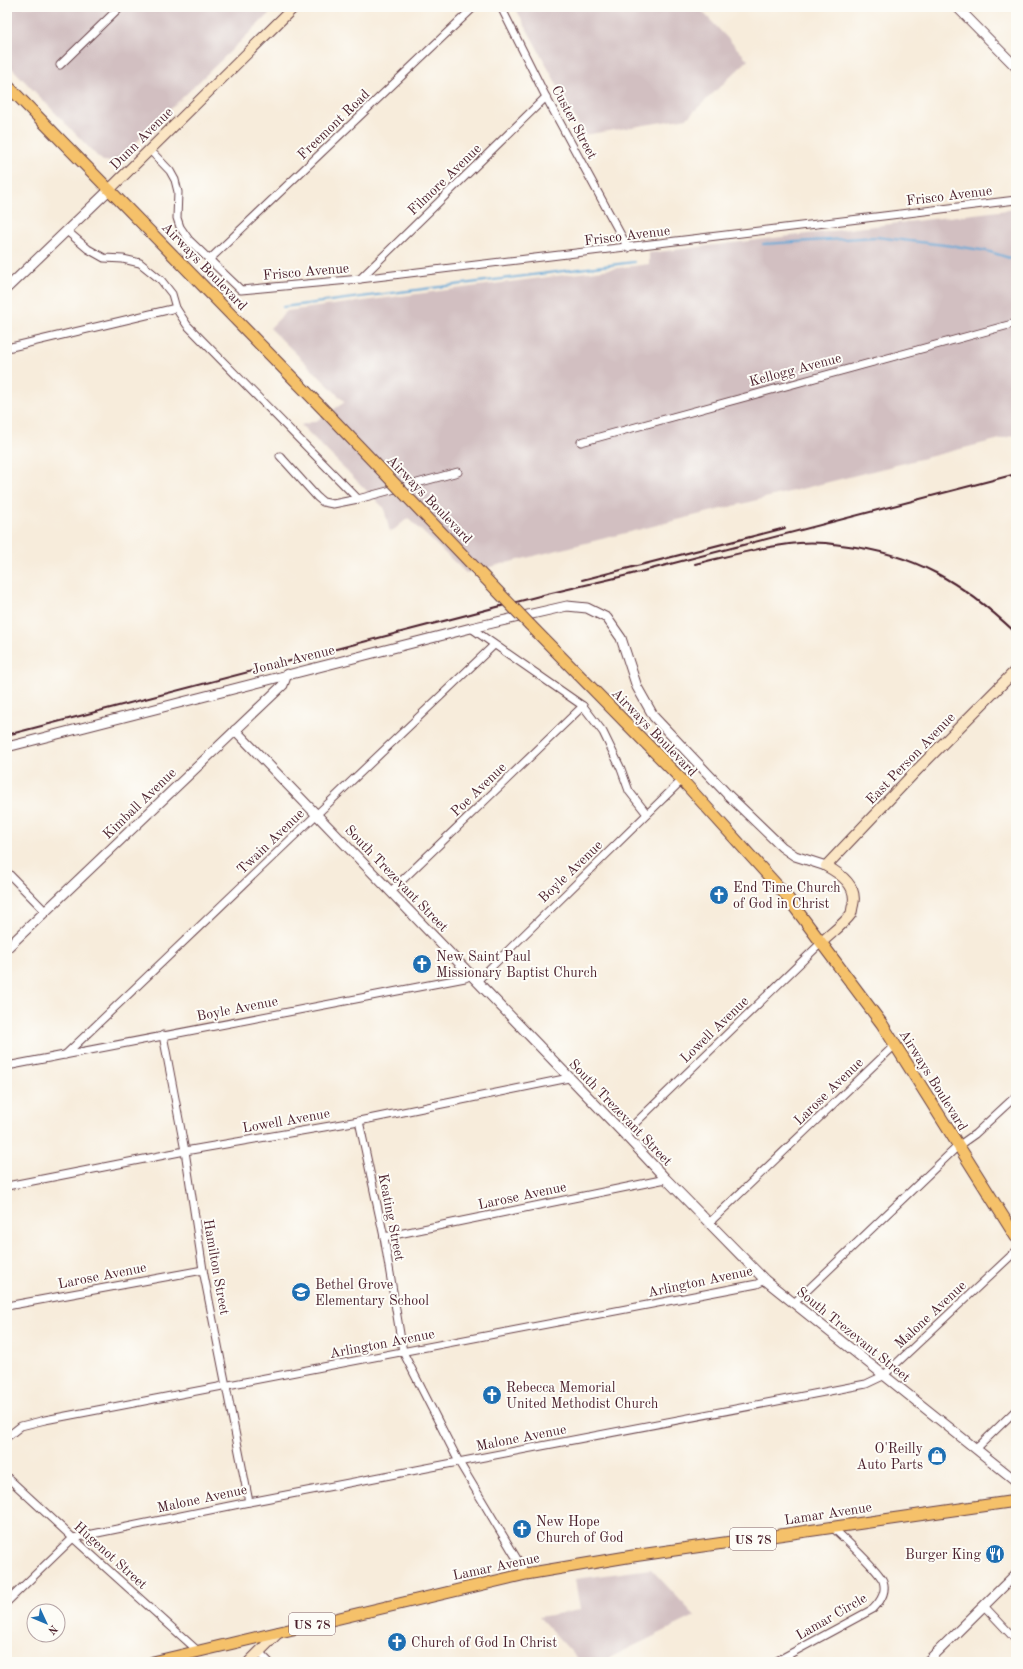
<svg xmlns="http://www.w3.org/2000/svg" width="1023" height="1669" font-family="'Old Standard TT',serif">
<rect width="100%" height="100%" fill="#fdfcf7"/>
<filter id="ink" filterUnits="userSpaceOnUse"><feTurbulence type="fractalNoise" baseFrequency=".025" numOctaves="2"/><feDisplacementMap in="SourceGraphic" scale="8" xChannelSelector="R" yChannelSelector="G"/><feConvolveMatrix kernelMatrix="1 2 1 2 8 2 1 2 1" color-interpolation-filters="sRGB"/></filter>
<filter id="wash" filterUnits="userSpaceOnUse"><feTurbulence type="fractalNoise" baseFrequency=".012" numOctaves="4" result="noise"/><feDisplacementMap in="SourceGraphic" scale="16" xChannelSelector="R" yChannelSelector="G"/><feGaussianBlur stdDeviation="0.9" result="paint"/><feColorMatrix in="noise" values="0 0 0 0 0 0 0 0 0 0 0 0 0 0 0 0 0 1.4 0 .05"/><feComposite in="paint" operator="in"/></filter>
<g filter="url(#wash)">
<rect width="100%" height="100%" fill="#f7ecdb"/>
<g fill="#d2bfc1">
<path d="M7,7H276L120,158L114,162L103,161L97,156L7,63Z"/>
<path d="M515,7H698L748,60L687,118L584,135Z"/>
<path d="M1016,209V435L466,573L408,518L390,533L384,508L301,425L318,420L345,402L270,328L287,311L649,264V253Z"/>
<path d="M651,1569L695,1616L601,1662H581L539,1617L580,1610L575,1579Z"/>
</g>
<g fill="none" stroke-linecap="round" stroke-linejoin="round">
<g stroke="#62a8d8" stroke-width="2">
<path d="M763,244L876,237L962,247L987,251L1016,260"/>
<path d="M283,307L634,262"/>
</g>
</g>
</g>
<g filter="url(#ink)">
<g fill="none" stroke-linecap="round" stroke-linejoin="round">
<g stroke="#643e45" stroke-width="9">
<g id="minor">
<path d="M501,7L546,97L628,248"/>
<path d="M60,65L120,7"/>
<path d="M149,149L170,171L175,180L178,192L177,218L180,227L189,240L241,290L360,279L1016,200"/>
<path d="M67,231L88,249L104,258L123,259L140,263L161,280L172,294L176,308L187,325L358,499"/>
<path d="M210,259L474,7"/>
<path d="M360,279L546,97"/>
<path d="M7,348L176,308"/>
<path d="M581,442L1016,323"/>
<path d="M280,456L317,497L323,502L333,504L358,499L458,472"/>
<path d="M471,628L583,706L603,732L621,769L629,791L647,814"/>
<path d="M7,872L46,912"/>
<path d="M391,891L583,706"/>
<path d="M477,981L682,780"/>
<path d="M163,1035L185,1151L203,1270L249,1502"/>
<path d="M65,1055L494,645"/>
<path d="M7,1066L465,978L471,975"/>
<path d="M359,1121L384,1237L403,1352L459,1462L526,1574"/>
<path d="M624,1134L822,942"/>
<path d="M7,1186L185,1151L359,1121L569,1078"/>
<path d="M710,1222L895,1045"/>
<path d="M384,1237L666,1179"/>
<path d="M794,1303L958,1146L975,1134L1016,1096"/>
<path d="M7,1306L203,1270"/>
<path d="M7,1437L21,1426L45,1420L757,1284L765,1280"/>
<path d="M976,1449L1016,1410"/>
<path d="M7,1477L73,1538L198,1651"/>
<path d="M7,1602L73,1538L249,1502L866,1384L883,1376L1016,1251"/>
<path d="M984,1606L1016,1640"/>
<path d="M259,1652L269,1662"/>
<path d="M775,1662L873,1609C880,1602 887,1592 883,1581C878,1570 844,1538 833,1528"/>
</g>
</g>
<g stroke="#643e45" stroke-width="11">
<g id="tertiary">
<path d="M957,7L1016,67"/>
<path d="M7,288L109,190"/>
<path d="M235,730L624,1134L666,1179L765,1280L1016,1481"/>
<path d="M7,747L471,628L567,606L587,608L607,618L621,638L637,687L654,717L728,795L782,847L795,856L826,866"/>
<path d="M7,948L283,685L287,674"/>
<path d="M927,1662L1016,1574"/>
</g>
</g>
<g stroke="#643e45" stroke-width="12">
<g id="secondary">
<path d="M109,190L294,7"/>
<path d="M822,942C830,934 844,924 851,914C852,912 852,908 853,905C858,886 841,874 826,866L916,771L1016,670"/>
<path d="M249,1662L279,1632"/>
</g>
</g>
<g stroke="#643e45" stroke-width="13">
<g id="primary">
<path d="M7,85L325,411"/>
<path d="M530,625L682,780L784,893L882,1024L1016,1237"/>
<path d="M153,1662L526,1574L633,1556L1016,1501"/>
</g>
</g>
<use href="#minor" stroke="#fff" stroke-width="7"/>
<use href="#tertiary" stroke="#fff" stroke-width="9"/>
<use href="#secondary" stroke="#fbe6c4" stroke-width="10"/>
<use href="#primary" stroke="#f5c16b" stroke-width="11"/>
<g stroke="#4a1f2b" stroke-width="2">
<path d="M695,564C729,556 764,546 799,543C813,542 828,543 841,545C915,553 963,583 1016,633"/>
<path d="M582,580L785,528"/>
<path d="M7,735L547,594L628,575L1016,474"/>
</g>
<g stroke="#643e45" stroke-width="13" stroke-linecap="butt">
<path id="primary-bridge" d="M325,411L530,625"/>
</g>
<use href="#primary-bridge" stroke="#f5c16b" stroke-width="11"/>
</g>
</g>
<defs>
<g id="church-disc" transform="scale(1)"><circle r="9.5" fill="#1f6fb2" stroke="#fdfcf7"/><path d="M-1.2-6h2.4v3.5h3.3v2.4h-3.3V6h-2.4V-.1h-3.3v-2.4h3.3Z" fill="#fff"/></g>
<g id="school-disc" transform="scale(1)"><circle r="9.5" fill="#1f6fb2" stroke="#fdfcf7"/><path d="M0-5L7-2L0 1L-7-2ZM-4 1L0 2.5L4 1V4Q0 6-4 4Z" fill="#fff"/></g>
<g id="shop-disc" transform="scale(1)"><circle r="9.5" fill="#1f6fb2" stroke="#fdfcf7"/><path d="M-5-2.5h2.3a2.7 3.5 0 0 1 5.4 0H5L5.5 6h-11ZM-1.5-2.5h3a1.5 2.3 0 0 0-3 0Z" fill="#fff"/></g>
<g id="restaurant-disc" transform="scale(1)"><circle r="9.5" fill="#1f6fb2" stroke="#fdfcf7"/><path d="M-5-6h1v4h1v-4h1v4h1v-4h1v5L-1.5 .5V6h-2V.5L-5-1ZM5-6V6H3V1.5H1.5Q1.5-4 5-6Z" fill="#fff"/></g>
</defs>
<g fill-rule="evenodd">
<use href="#church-disc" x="719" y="895"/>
<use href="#church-disc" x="422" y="964"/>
<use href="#school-disc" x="301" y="1292"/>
<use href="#church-disc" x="492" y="1395"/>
<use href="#shop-disc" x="937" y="1456"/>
<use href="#church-disc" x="522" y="1529"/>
<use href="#restaurant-disc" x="995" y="1554"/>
<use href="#church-disc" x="397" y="1642"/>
</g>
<g text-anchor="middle" stroke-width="4" stroke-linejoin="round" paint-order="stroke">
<g fill="#fdfcf7" stroke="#806168" stroke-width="1">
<rect x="730" y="1528" width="46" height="22" rx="3"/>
<rect x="289" y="1613" width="46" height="22" rx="3"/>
</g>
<g font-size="13" font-weight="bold" fill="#4a1f2b">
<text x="753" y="1544">US 78</text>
<text x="312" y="1629">US 78</text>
</g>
<g font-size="14" fill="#4a1f2b" stroke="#fdfcf7">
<text transform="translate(575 122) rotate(62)" y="5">Custer Street</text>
<text transform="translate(333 124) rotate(-44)" y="5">Freemont Road</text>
<text transform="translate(141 138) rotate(-45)" y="5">Dunn Avenue</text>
<text transform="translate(444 179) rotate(-44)" y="5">Filmore Avenue</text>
<text transform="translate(949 195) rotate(-7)" y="5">Frisco Avenue</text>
<text transform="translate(627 235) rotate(-7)" y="5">Frisco Avenue</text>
<text transform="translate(205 266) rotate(46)" y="5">Airways Boulevard</text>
<text transform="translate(306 271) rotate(-5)" y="5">Frisco Avenue</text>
<text transform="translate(795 369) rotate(-15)" y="5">Kellogg Avenue</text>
<text transform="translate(430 499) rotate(46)" y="5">Airways Boulevard</text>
<text transform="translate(293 659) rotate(-14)" y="5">Jonah Avenue</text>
<text transform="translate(655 732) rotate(46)" y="5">Airways Boulevard</text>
<text transform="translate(910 758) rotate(-46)" y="5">East Person Avenue</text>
<text transform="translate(478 789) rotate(-44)" y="5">Poe Avenue</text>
<text transform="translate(139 803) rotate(-44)" y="5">Kimball Avenue</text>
<text transform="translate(270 841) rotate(-44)" y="5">Twain Avenue</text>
<text transform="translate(570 871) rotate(-44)" y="5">Boyle Avenue</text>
<text transform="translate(397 878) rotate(46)" y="5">South Trezevant Street</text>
<text transform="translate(237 1008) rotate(-11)" y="5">Boyle Avenue</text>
<text transform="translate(714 1029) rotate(-44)" y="5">Lowell Avenue</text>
<text transform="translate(934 1080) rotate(58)" y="5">Airways Boulevard</text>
<text transform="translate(828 1091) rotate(-44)" y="5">Larose Avenue</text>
<text transform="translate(621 1112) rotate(46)" y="5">South Trezevant Street</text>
<text transform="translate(286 1120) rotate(-10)" y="5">Lowell Avenue</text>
<text transform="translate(522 1195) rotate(-12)" y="5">Larose Avenue</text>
<text transform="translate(392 1217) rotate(79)" y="5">Keating Street</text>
<text transform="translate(217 1267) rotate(80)" y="5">Hamilton Street</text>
<text transform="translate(102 1275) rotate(-11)" y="5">Larose Avenue</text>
<text transform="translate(700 1281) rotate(-12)" y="5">Arlington Avenue</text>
<text transform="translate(930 1314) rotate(-43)" y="5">Malone Avenue</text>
<text transform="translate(854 1334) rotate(39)" y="5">South Trezevant Street</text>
<text transform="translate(382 1343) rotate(-11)" y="5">Arlington Avenue</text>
<text transform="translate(521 1437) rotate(-11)" y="5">Malone Avenue</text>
<text transform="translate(202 1498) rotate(-12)" y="5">Malone Avenue</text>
<text transform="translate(828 1513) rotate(-9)" y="5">Lamar Avenue</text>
<text transform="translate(111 1555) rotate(42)" y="5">Hugenot Street</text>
<text transform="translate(496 1566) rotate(-12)" y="5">Lamar Avenue</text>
<text transform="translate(831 1616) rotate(-30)" y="5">Lamar Circle</text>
</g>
<g font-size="14" fill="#4a1f2b" stroke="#fdfcf7" text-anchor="start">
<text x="733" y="892">End Time Church<tspan x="733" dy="16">of God in Christ</tspan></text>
<text x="436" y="961">New Saint Paul<tspan x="436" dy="16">Missionary Baptist Church</tspan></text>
<text x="315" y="1289">Bethel Grove<tspan x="315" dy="16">Elementary School</tspan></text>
<text x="506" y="1392">Rebecca Memorial<tspan x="506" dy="16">United Methodist Church</tspan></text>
<text x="923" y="1453" text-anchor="end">O'Reilly<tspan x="923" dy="16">Auto Parts</tspan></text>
<text x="536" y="1526">New Hope<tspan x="536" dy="16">Church of God</tspan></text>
<text x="981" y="1559" text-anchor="end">Burger King</text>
<text x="411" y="1647">Church of God In Christ</text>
</g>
</g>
<rect width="1023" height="1669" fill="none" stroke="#fdfcf7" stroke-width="24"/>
<g transform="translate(46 1623) rotate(134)"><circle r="19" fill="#fdfcf7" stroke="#b5a4a5"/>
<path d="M0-3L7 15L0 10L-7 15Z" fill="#1f6fb2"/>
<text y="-6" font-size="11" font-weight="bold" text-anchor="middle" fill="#4a1f2b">N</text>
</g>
</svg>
